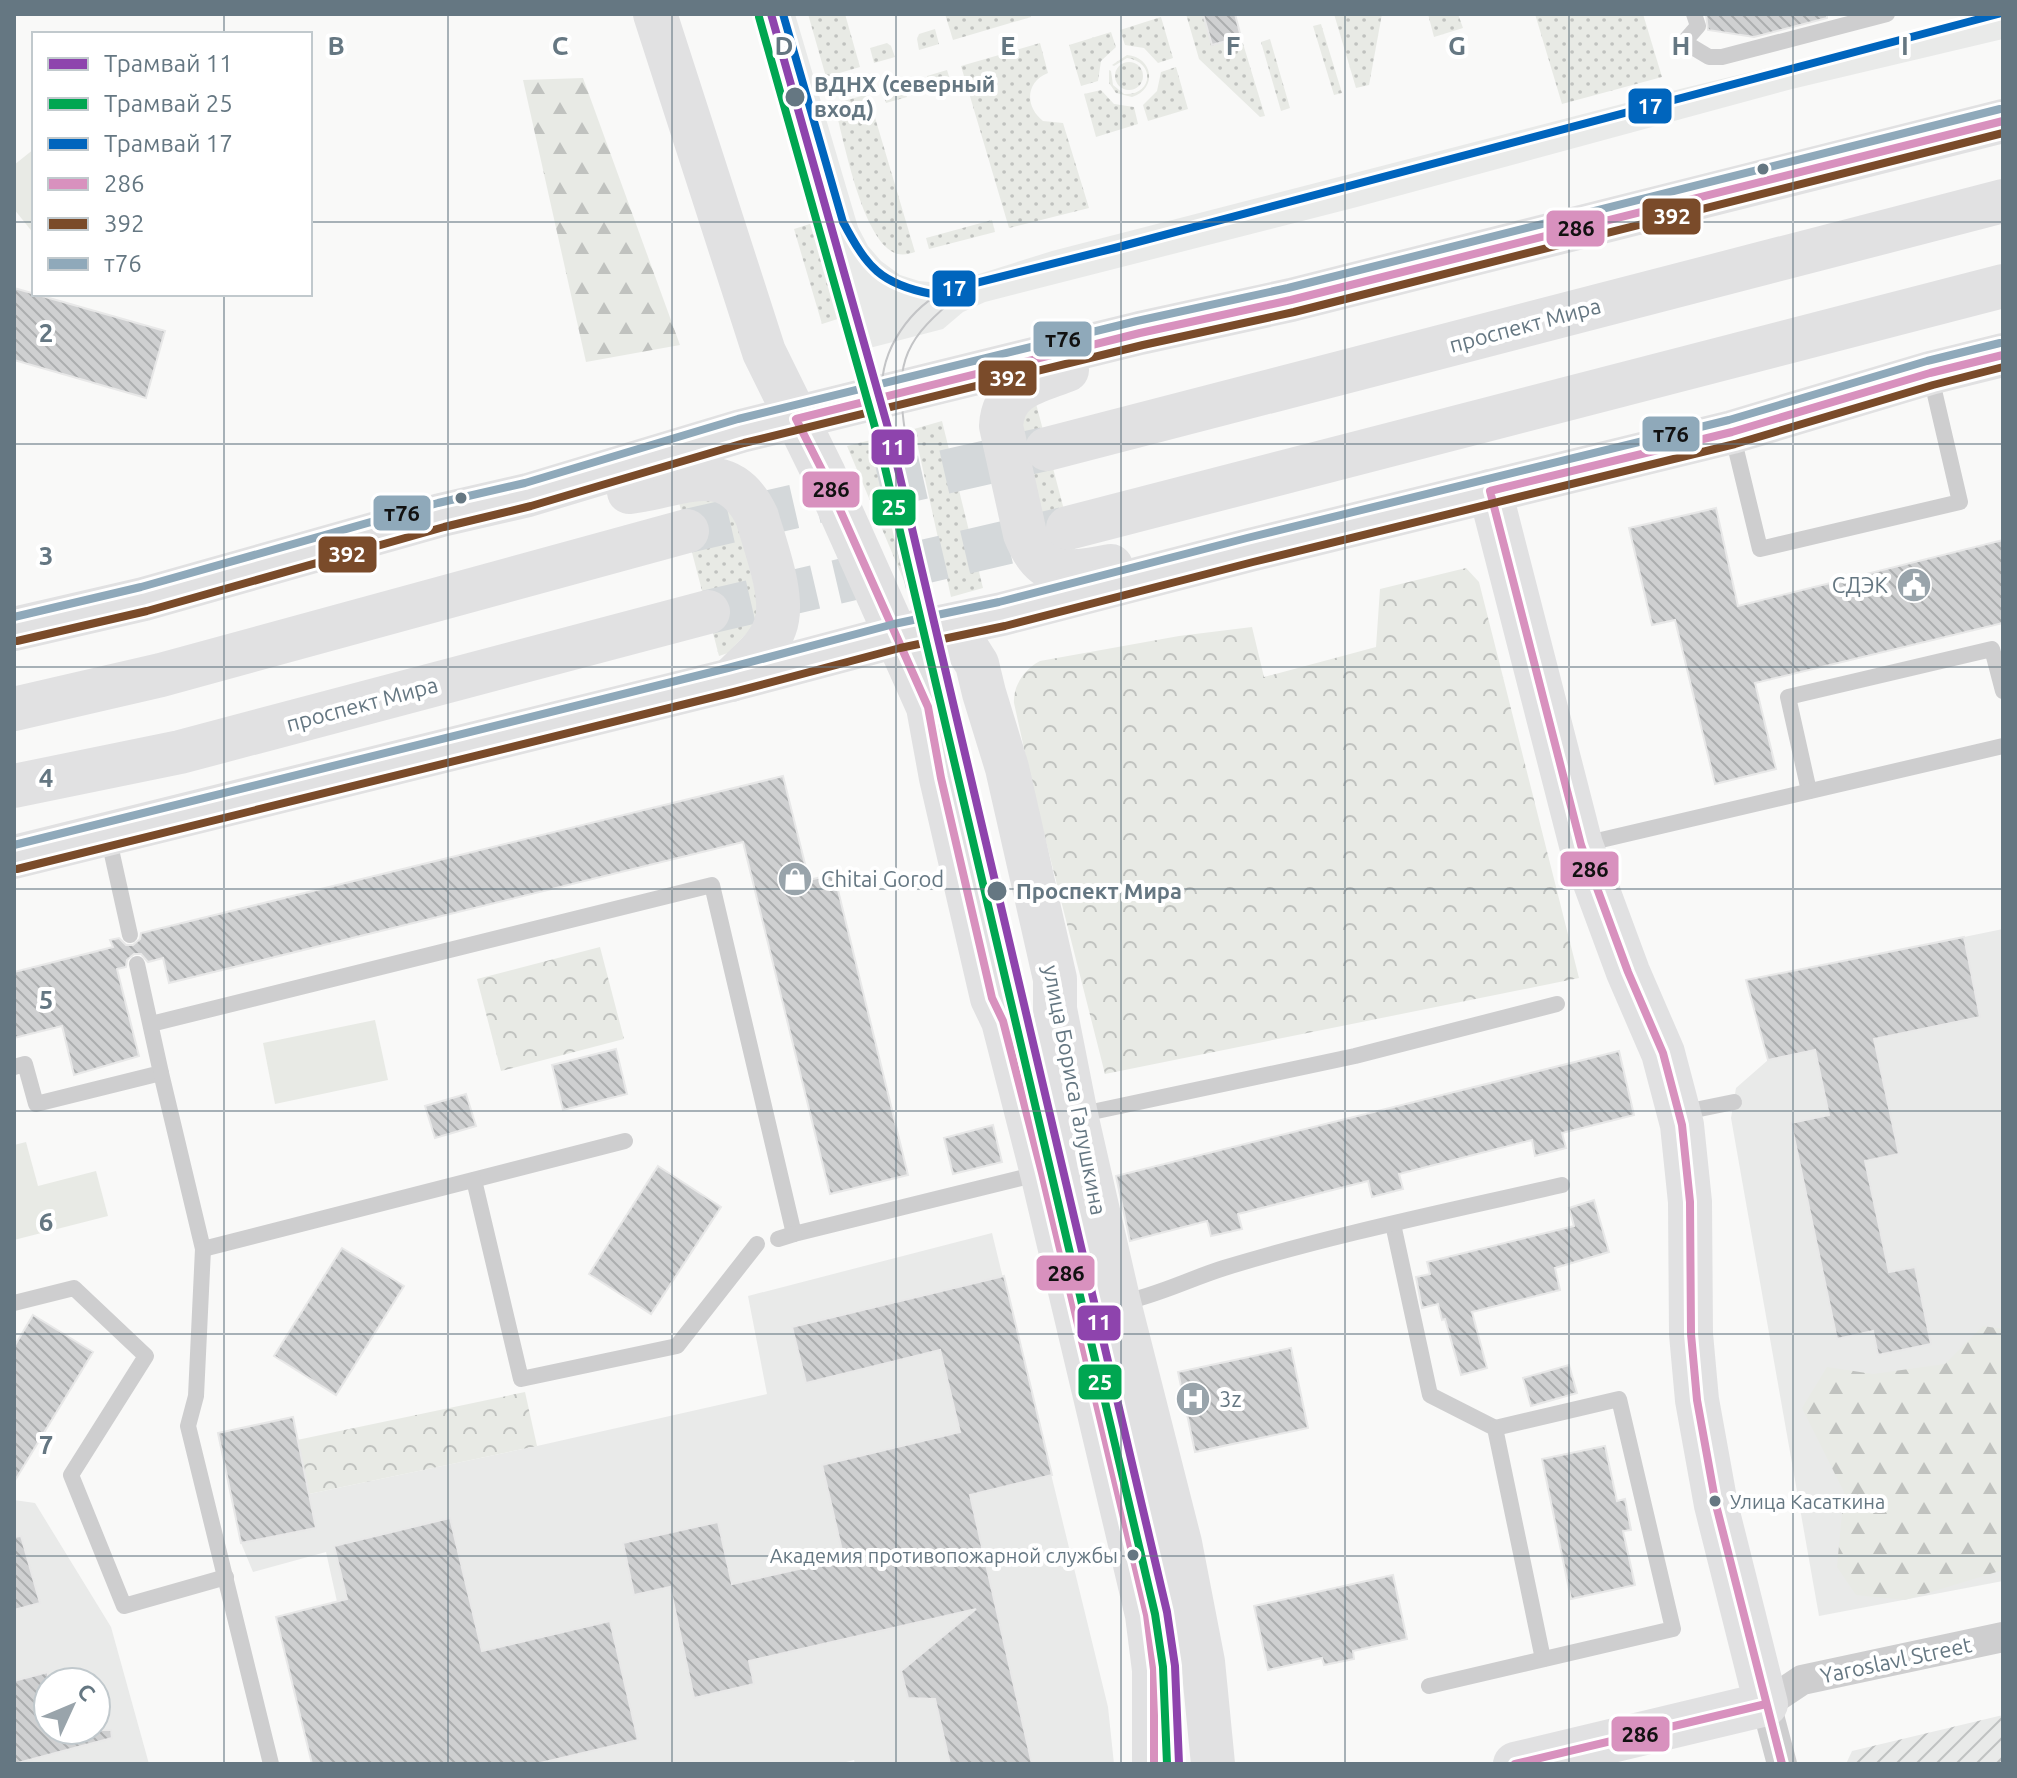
<svg xmlns="http://www.w3.org/2000/svg" width="2017" height="1778" font-family="Ubuntu,sans-serif">
<defs>
<pattern id="industrial-furrows" width="10" height="10" patternUnits="userSpaceOnUse" patternTransform="scale(2)"><rect width="10" height="10" fill="#e9eae9"/><path d="M-1 1l2-2M0 10L10 0M9 11l2-2" fill="none" stroke="#c0c2c2"/></pattern>
<pattern id="grass-dots" width="8" height="8" patternUnits="userSpaceOnUse" patternTransform="scale(2)"><rect width="8" height="8" fill="#e8eae5"/><path d="M2 2h.1M6 6h.1" fill="none" stroke="#c0c2bf" stroke-width="1.8" stroke-linecap="round"/></pattern>
<pattern id="forest-firs" width="22" height="20" patternUnits="userSpaceOnUse" patternTransform="scale(2)"><rect width="22" height="20" fill="#e8eae5"/><path d="M5 1l3.5 6h-7zM16 11l3.5 6h-7z" fill="#c0c2bf"/></pattern>
<pattern id="park-crowns" width="20" height="18" patternUnits="userSpaceOnUse" patternTransform="scale(2)"><rect width="20" height="18" fill="#e8eae5"/><path d="M2 6a3 3 0 1 1 6 0M12 15a3 3 0 1 1 6 0" fill="none" stroke="#c0c2bf"/></pattern>
<pattern id="building-back-hatch" width="6" height="6" patternUnits="userSpaceOnUse" patternTransform="scale(2)"><rect width="6" height="6" fill="#cfd0d1"/><path d="M-1 5l2 2M0 0l6 6M5-1l2 2" fill="none" stroke="#acaeaf"/></pattern>
</defs>
<rect width="100%" height="100%" fill="#f9f9f8"/>
<g fill="#e9eae9" fill-rule="evenodd">
<path d="M761,14H795L858,227L868,246L881,261L900,275L919,281L940,283L960,280L1052,251L1684,88L1992,14H2003V39L1792,89L1357,207L985,302L963,312L943,329L858,351L860,348Z"/>
<path d="M2003,929V1581L1819,1616L1731,1118L1736,1088L1768,1060L1979,1017L1964,937Z"/>
<path d="M992,1233L1108,1707L1114,1764H855L854,1760L838,1764H373L326,1552L253,1572L241,1543L315,1528L309,1494L537,1446L767,1394L748,1296Z"/>
<path d="M14,1500L35,1503L111,1627L149,1764H14ZM48,1682H96V1730H48Z"/>
</g>
<path fill="url(#industrial-furrows)" d="M2003,1715V1764H1846L1852,1751Z"/>
<g fill="url(#grass-dots)">
<path d="M808,14H845L860,67L826,77Z"/>
<path d="M945,14H1031V17L953,40Z"/>
<path d="M1186,14H1203L1212,45L1241,37L1265,116L1260,117L1199,59Z"/>
<path d="M1334,14H1382L1369,85L1356,88Z"/>
<path d="M1428,14H1458L1463,28L1434,37Z"/>
<path d="M1535,14H1643L1662,77L1562,104Z"/>
<path d="M1161,17L1173,58L1158,63L1144,48L1125,45L1120,30Z"/>
<path d="M1321,24L1342,93L1334,95L1313,26Z"/>
<path d="M935,29L939,44L919,50L917,39L919,34Z"/>
<path d="M1111,32L1116,47L1101,61L1098,81L1081,86L1069,45Z"/>
<path d="M1270,39L1290,108L1281,111L1261,42Z"/>
<path d="M887,43L891,46L895,57L874,63L870,48Z"/>
<path d="M1040,43L1048,73C1025,82 1025,107 1043,121L1063,123L1089,208L1009,228L961,66Z"/>
<path d="M1127,55C1153,57 1158,89 1132,97L1116,93L1109,83V70L1111,71L1113,85L1124,94C1153,96 1156,62 1127,58L1114,66L1112,65Z"/>
<circle cx="1129" cy="76" r="14"/>
<path d="M1176,67L1188,109L1148,121L1143,105L1157,91L1161,72Z"/>
<path d="M947,70L951,83L931,89L927,76Z"/>
<path d="M903,83L907,97L886,103L882,89Z"/>
<path d="M1101,90L1114,104L1134,107L1138,124L1096,137L1084,94Z"/>
<path d="M868,94L915,252C907,255 898,256 891,251C860,230 844,140 834,104Z"/>
<path d="M822,220L850,315L822,324L794,229Z"/>
<path d="M992,220L995,232L929,249L926,238Z"/>
<path d="M1034,396L1078,563L1050,555L1018,407Z"/>
<path d="M942,421L983,588L951,597L914,429Z"/>
<path d="M887,436L924,604L915,607L847,446Z"/>
<path d="M676,491L712,494L739,521L758,602V621L728,653L719,656Z"/>
</g>
<g fill="url(#forest-firs)">
<path d="M583,78L680,345L586,362L523,80Z"/>
<path d="M1983,1326L2003,1329V1570L1905,1600L1856,1595L1837,1567L1844,1492L1802,1408L1827,1367L1873,1374L1945,1364Z"/>
</g>
<g fill="url(#park-crowns)">
<path d="M1466,568L1479,582L1579,978L1105,1074L1035,798L1014,703C1013,685 1025,669 1040,661L1179,636L1252,627L1264,677L1376,647L1380,589Z"/>
<path d="M600,947L624,1039L501,1071L477,979Z"/>
<path d="M525,1392L537,1446L309,1494L297,1440Z"/>
</g>
<g fill="#e8eae5">
<path d="M34,149V234L14,209V165Z"/>
<path d="M375,1020L388,1080L275,1104L263,1043Z"/>
<path d="M26,1142L38,1186L96,1171L108,1216L14,1240V1145Z"/>
</g>
<g fill="url(#building-back-hatch)" stroke="#e8e8e8" stroke-width="2">
<path d="M1203,14H1235L1241,37L1212,45Z"/>
<path d="M1706,14H1827V18L1754,37L1708,30Z"/>
<path d="M14,288L165,331L146,398L14,360Z"/>
<path d="M1716,508L1738,606L2003,540V623L1755,683L1776,769L1715,784L1675,620L1652,625L1629,528Z"/>
<path d="M783,776L809,880L834,874L908,1175L830,1194L743,842L169,983L163,958L148,962L141,954H134L127,960L126,967L117,969L139,1056L74,1075L62,1026L14,1038V972L113,947L110,940L119,938L126,945H133L140,939L141,933Z"/>
<path d="M1964,937L1980,1017L1874,1039L1899,1154L1865,1161L1889,1272L1915,1267L1931,1344L1878,1355L1873,1331L1837,1339L1791,1123L1829,1115L1815,1050L1768,1060L1746,980Z"/>
<path d="M616,1049L627,1094L563,1110L552,1065Z"/>
<path d="M1619,1051L1634,1115L1562,1133L1566,1148L1535,1156L1532,1140L1399,1174L1403,1189L1372,1197L1368,1181L1238,1214L1242,1229L1211,1236L1207,1221L1130,1241L1116,1176Z"/>
<path d="M466,1094L476,1126L435,1138L425,1106Z"/>
<path d="M993,1125L1002,1162L953,1174L944,1138Z"/>
<path d="M658,1166L721,1207L651,1314L589,1274Z"/>
<path d="M1594,1200L1609,1252L1555,1268L1560,1290L1472,1312L1487,1368L1461,1375L1445,1319L1442,1320L1438,1304L1422,1308L1416,1277L1430,1274L1427,1262L1574,1226L1569,1208Z"/>
<path d="M342,1248L404,1286L336,1395L274,1356Z"/>
<path d="M1004,1276L1052,1475L970,1495L1032,1764H950L935,1699L908,1698L901,1671L976,1609L749,1661L754,1684L694,1698L670,1587L634,1595L623,1543L718,1522L732,1584L844,1559L822,1465L960,1432L940,1350L806,1383L792,1327Z"/>
<path d="M33,1315L93,1352L14,1482V1347Z"/>
<path d="M1291,1348L1308,1428L1195,1452L1178,1372Z"/>
<path d="M1569,1365L1577,1393L1531,1406L1523,1378Z"/>
<path d="M293,1417L316,1528L241,1543L218,1433Z"/>
<path d="M1605,1446L1617,1501L1625,1499L1631,1530L1623,1531L1635,1585L1571,1599L1542,1459Z"/>
<path d="M450,1518L482,1651L610,1621L638,1740L536,1764H312L276,1617L347,1599L334,1546Z"/>
<path d="M21,1536L40,1603L14,1610V1537Z"/>
<path d="M1393,1575L1407,1639L1353,1651L1354,1659L1324,1665L1322,1658L1268,1670L1254,1606Z"/>
<path d="M48,1672V1730H111L112,1738L14,1764V1681Z"/>
</g>
<g fill="none" stroke-linecap="round" stroke-linejoin="round">
<g stroke="#d4d8da" stroke-width="44" stroke-dasharray="44 22" stroke-linecap="butt">
<path d="M687,531L1045,449"/>
<path d="M708,612L1064,529"/>
</g>
<g stroke="#cececf" stroke-width="16">
<path d="M1694,14L1698,26L1684,42L1709,57H1722L1887,14"/>
<path d="M1732,433L1760,549L1960,502L1930,373"/>
<path d="M1809,791L1788,697L1992,649L2003,691"/>
<path d="M108,836L130,935"/>
<path d="M1584,844L2003,746"/>
<path d="M151,1024L712,885L794,1234L1041,1173"/>
<path d="M14,1067L25,1064L36,1104L161,1073L137,964"/>
<path d="M161,1073L203,1249L625,1141"/>
<path d="M1680,1113L1734,1102"/>
<path d="M1078,1115L1355,1056L1557,1004"/>
<path d="M474,1180L521,1379L677,1346L757,1244"/>
<path d="M1393,1224L1430,1395L1495,1428L1543,1659"/>
<path d="M778,1239L794,1234"/>
<path d="M203,1249L196,1396L188,1426L271,1764"/>
<path d="M14,1303L74,1288L146,1356L71,1475L124,1606L226,1577"/>
<path d="M1120,1303C1156,1296 1189,1279 1224,1268C1335,1234 1449,1211 1562,1185"/>
<path d="M1429,1686L1673,1629L1619,1399L1495,1428"/>
</g>
<path stroke="#cececf" stroke-width="30" d="M1782,1764L1766,1704L1802,1680L2003,1637"/>
<g stroke="#e1e1e2" stroke-width="44">
<path d="M655,14L764,352L824,474L928,707L941,778L992,998L1003,1021L1042,1173L1147,1615L1154,1670V1764"/>
<path d="M1067,370C1036,382 1003,387 1001,426L1025,534C1044,582 1068,573 1111,566"/>
<path d="M1490,491L1581,845L1628,972L1663,1053L1682,1125L1690,1202L1691,1334L1697,1400L1716,1505L1766,1704L1515,1764"/>
<path d="M629,492C679,487 728,454 757,517C765,546 786,598 775,627C768,648 745,665 731,680"/>
<path d="M924,628L944,629L958,634L977,664L984,693L1007,768L1055,979V1009L1076,1115L1119,1303L1180,1543L1203,1662L1213,1764"/>
<path d="M14,629L144,599L441,515L528,495L741,431L1140,333L1291,300L2003,121"/>
<path d="M14,857L731,680L897,636L1002,614L1250,550L1732,432L1930,373L2003,355"/>
</g>
<g stroke="#e1e1e2" stroke-width="44">
<path d="M1047,449L2003,201"/>
<path d="M1068,528L2003,286"/>
<path d="M14,709L161,675L687,531"/>
<path d="M14,786L180,752L708,612"/>
</g>
<g stroke="#c3c4c6" stroke-width="2">
<path d="M1985,22L2003,14"/>
<path d="M905,432C896,369 900,344 951,302"/>
<path d="M890,435C887,421 883,407 882,393C880,349 911,306 949,289"/>
</g>
<g stroke="#fff" stroke-width="14">
<g id="bus-1">
<path d="M1154,1764V1670L1147,1615L1042,1173L1003,1021L992,998L941,778L928,707L824,474L796,419L1140,333L1291,300L2003,121"/>
<path d="M1515,1764L1766,1704"/>
<path d="M1782,1764L1716,1505L1697,1400L1691,1334L1690,1202L1682,1125L1663,1053L1628,972L1581,845L1490,491L1732,432L1930,373L2003,355"/>
</g>
</g>
<g stroke="#fff" stroke-width="14">
<g id="bus-2">
<path d="M17,641L147,611L444,527L531,506L744,443L1143,345L1294,312L2003,133"/>
<path d="M17,869L734,692L900,648L1005,626L1253,562L1735,444L1933,385L2003,367"/>
</g>
</g>
<g stroke="#fff" stroke-width="14">
<g id="bus-3">
<path d="M14,617L141,587L438,503L525,483L738,419L1137,321L1288,288L2000,109"/>
<path d="M14,845L728,668L894,624L999,602L1247,538L1729,420L1927,361L2000,343"/>
</g>
</g>
<use href="#bus-1" stroke="#d891be" stroke-width="8"/>
<use href="#bus-2" stroke="#7a4b2a" stroke-width="8"/>
<use href="#bus-3" stroke="#8fa9ba" stroke-width="8"/>
<g stroke="#fff" stroke-width="14">
<path id="tram-1" d="M771,14L890,435L1167,1612L1175,1666L1179,1764"/>
</g>
<g stroke="#fff" stroke-width="14">
<path id="tram-2" d="M759,17L878,438L1155,1614L1163,1667L1167,1764"/>
</g>
<g stroke="#fff" stroke-width="14">
<path id="tram-3" d="M783,14L843,222C867,267 880,284 932,294L1115,248L1998,14"/>
</g>
<use href="#tram-1" stroke="#8e44ad" stroke-width="8"/>
<use href="#tram-2" stroke="#00a651" stroke-width="8"/>
<use href="#tram-3" stroke="#0065bd" stroke-width="8"/>
</g>
<path fill="none" stroke="#657782" stroke-width="2" stroke-opacity="0.55" d="M224,14V34M448,14V1764M672,14V1764M896,14V1764M1121,14V1764M1345,14V1764M1569,14V1764M1793,14V1764M14,222H34M310,222H2003M224,294V1764M14,444H2003M14,667H2003M14,889H2003M14,1111H2003M14,1334H2003M14,1556H2003"/>
<defs>
<g id="civic-disc" transform="scale(1.8)"><circle r="9.5" fill="#99a4ab" stroke="#fff"/><path d="M-.6-6.5H3V-4.5H.6V-3L4-1V1h2V6H-6V1h2V-1L-.6-3ZM-1.2 2.5V6h2.4V2.5Z" fill="#fff"/></g>
<g id="shop-disc" transform="scale(1.8)"><circle r="9.5" fill="#99a4ab" stroke="#fff"/><path d="M-5-2.5h2.3a2.7 3.5 0 0 1 5.4 0H5L5.5 6h-11ZM-1.5-2.5h3a1.5 2.3 0 0 0-3 0Z" fill="#fff"/></g>
<g id="hospital-disc" transform="scale(1.8)"><circle r="9.5" fill="#99a4ab" stroke="#fff"/><path d="M-5-5h3v3.5h4V-5h3V5h-3V1.5h-4V5h-3Z" fill="#fff"/></g>
</defs>
<g fill-rule="evenodd">
<use href="#civic-disc" x="1914" y="585"/>
<use href="#shop-disc" x="795" y="879"/>
<use href="#hospital-disc" x="1193" y="1399"/>
</g>
<g fill="#657782" stroke="#fff" stroke-width="3">
<circle cx="795" cy="97" r="11"/>
<circle cx="1763" cy="169" r="7"/>
<circle cx="461" cy="498" r="7"/>
<circle cx="997" cy="891" r="11"/>
<circle cx="1715" cy="1501" r="7"/>
<circle cx="1133" cy="1555" r="7"/>
</g>
<g text-anchor="middle" stroke-width="8" stroke-linejoin="round" paint-order="stroke">
<g font-size="20" fill="#657782" stroke="#fff" text-anchor="start">
<text x="1730" y="1509">Улица Касаткина</text>
<text x="1118" y="1563" text-anchor="end">Академия противопожарной службы</text>
</g>
<g font-size="22" font-weight="bold" fill="#657782" stroke="#fff" text-anchor="start">
<text x="814" y="92">ВДНХ (северный<tspan x="814" dy="25">вход)</tspan></text>
<text x="1016" y="899">Проспект Мира</text>
</g>
<g font-size="22" fill="#657782" stroke="#fff">
<text transform="translate(1525 325) rotate(-15)" y="8">проспект Мира</text>
<text transform="translate(362 704) rotate(-15)" y="8">проспект Мира</text>
<text transform="translate(1075 1090) rotate(79)" y="8">улица Бориса Галушкина</text>
<text transform="translate(1896 1660) rotate(-12)" y="8">Yaroslavl Street</text>
</g>
<g font-size="22" fill="#657782" stroke="#fff" text-anchor="start">
<text x="1888" y="593" text-anchor="end">СДЭК</text>
<text x="821" y="887">Chitai Gorod</text>
<text x="1219" y="1407">3z</text>
</g>
</g>
<g font-size="26" text-anchor="middle" font-weight="bold" fill="#657782" stroke="#fff" stroke-width="8" stroke-linejoin="round" paint-order="stroke">
<text x="336" y="55">B</text>
<text x="560" y="55">C</text>
<text x="784" y="55">D</text>
<text x="1008" y="55">E</text>
<text x="1233" y="55">F</text>
<text x="1457" y="55">G</text>
<text x="1681" y="55">H</text>
<text x="1905" y="55">I</text>
<text x="46" y="342">2</text>
<text x="46" y="565">3</text>
<text x="46" y="787">4</text>
<text x="46" y="1009">5</text>
<text x="46" y="1231">6</text>
<text x="46" y="1454">7</text>
</g>
<g stroke="#fff" stroke-width="3">
<rect x="1627" y="87" width="46" height="38" rx="8" fill="#0065bd"/>
<rect x="1641" y="197" width="61" height="39" rx="8" fill="#7a4b2a"/>
<rect x="1545" y="209" width="61" height="39" rx="8" fill="#d891be"/>
<rect x="931" y="269" width="46" height="39" rx="8" fill="#0065bd"/>
<rect x="1032" y="320" width="61" height="38" rx="8" fill="#8fa9ba"/>
<rect x="977" y="359" width="61" height="38" rx="8" fill="#7a4b2a"/>
<rect x="1641" y="415" width="60" height="38" rx="8" fill="#8fa9ba"/>
<rect x="870" y="428" width="46" height="38" rx="8" fill="#8e44ad"/>
<rect x="801" y="470" width="60" height="39" rx="8" fill="#d891be"/>
<rect x="871" y="488" width="46" height="39" rx="8" fill="#00a651"/>
<rect x="372" y="494" width="60" height="38" rx="8" fill="#8fa9ba"/>
<rect x="317" y="535" width="61" height="39" rx="8" fill="#7a4b2a"/>
<rect x="1559" y="850" width="61" height="38" rx="8" fill="#d891be"/>
<rect x="1035" y="1254" width="61" height="38" rx="8" fill="#d891be"/>
<rect x="1076" y="1304" width="46" height="38" rx="8" fill="#8e44ad"/>
<rect x="1077" y="1363" width="46" height="38" rx="8" fill="#00a651"/>
<rect x="1610" y="1715" width="61" height="38" rx="8" fill="#d891be"/>
</g>
<g font-size="22" text-anchor="middle" font-weight="bold" fill="#fff">
<text x="1650" y="114">17</text>
<text x="1672" y="224">392</text>
<text x="954" y="296">17</text>
<text x="1008" y="386">392</text>
<text x="893" y="455">11</text>
<text x="894" y="515">25</text>
<text x="347" y="562">392</text>
<text x="1099" y="1330">11</text>
<text x="1100" y="1390">25</text>
</g>
<g font-size="22" text-anchor="middle" font-weight="bold" fill="#111">
<text x="1576" y="236">286</text>
<text x="1063" y="347">т76</text>
<text x="1671" y="442">т76</text>
<text x="831" y="497">286</text>
<text x="402" y="521">т76</text>
<text x="1590" y="877">286</text>
<text x="1066" y="1281">286</text>
<text x="1640" y="1742">286</text>
</g>
<rect width="2017" height="1778" fill="none" stroke="#657782" stroke-width="32"/>
<rect x="32" y="32" width="280" height="264" fill="#ffffff" stroke="#c1c9cd" stroke-width="2"/>
<rect x="48" y="58" width="40" height="12" fill="#8e44ad" stroke="#c1c9cd" stroke-width="2"/>
<text x="104" y="72" font-size="24" fill="#657782">Трамвай 11</text>
<rect x="48" y="98" width="40" height="12" fill="#00a651" stroke="#c1c9cd" stroke-width="2"/>
<text x="104" y="112" font-size="24" fill="#657782">Трамвай 25</text>
<rect x="48" y="138" width="40" height="12" fill="#0065bd" stroke="#c1c9cd" stroke-width="2"/>
<text x="104" y="152" font-size="24" fill="#657782">Трамвай 17</text>
<rect x="48" y="178" width="40" height="12" fill="#d891be" stroke="#c1c9cd" stroke-width="2"/>
<text x="104" y="192" font-size="24" fill="#657782">286</text>
<rect x="48" y="218" width="40" height="12" fill="#7a4b2a" stroke="#c1c9cd" stroke-width="2"/>
<text x="104" y="232" font-size="24" fill="#657782">392</text>
<rect x="48" y="258" width="40" height="12" fill="#8fa9ba" stroke="#c1c9cd" stroke-width="2"/>
<text x="104" y="272" font-size="24" fill="#657782">т76</text>
<g transform="translate(72 1706) rotate(46)"><circle r="38" fill="#ffffff" stroke="#c1c9cd" stroke-width="2"/>
<path d="M0-6L14 30L0 20L-14 30Z" fill="#99a4ab"/>
<text y="-12" font-size="22" font-weight="bold" text-anchor="middle" fill="#657782">С</text>
</g>
</svg>
